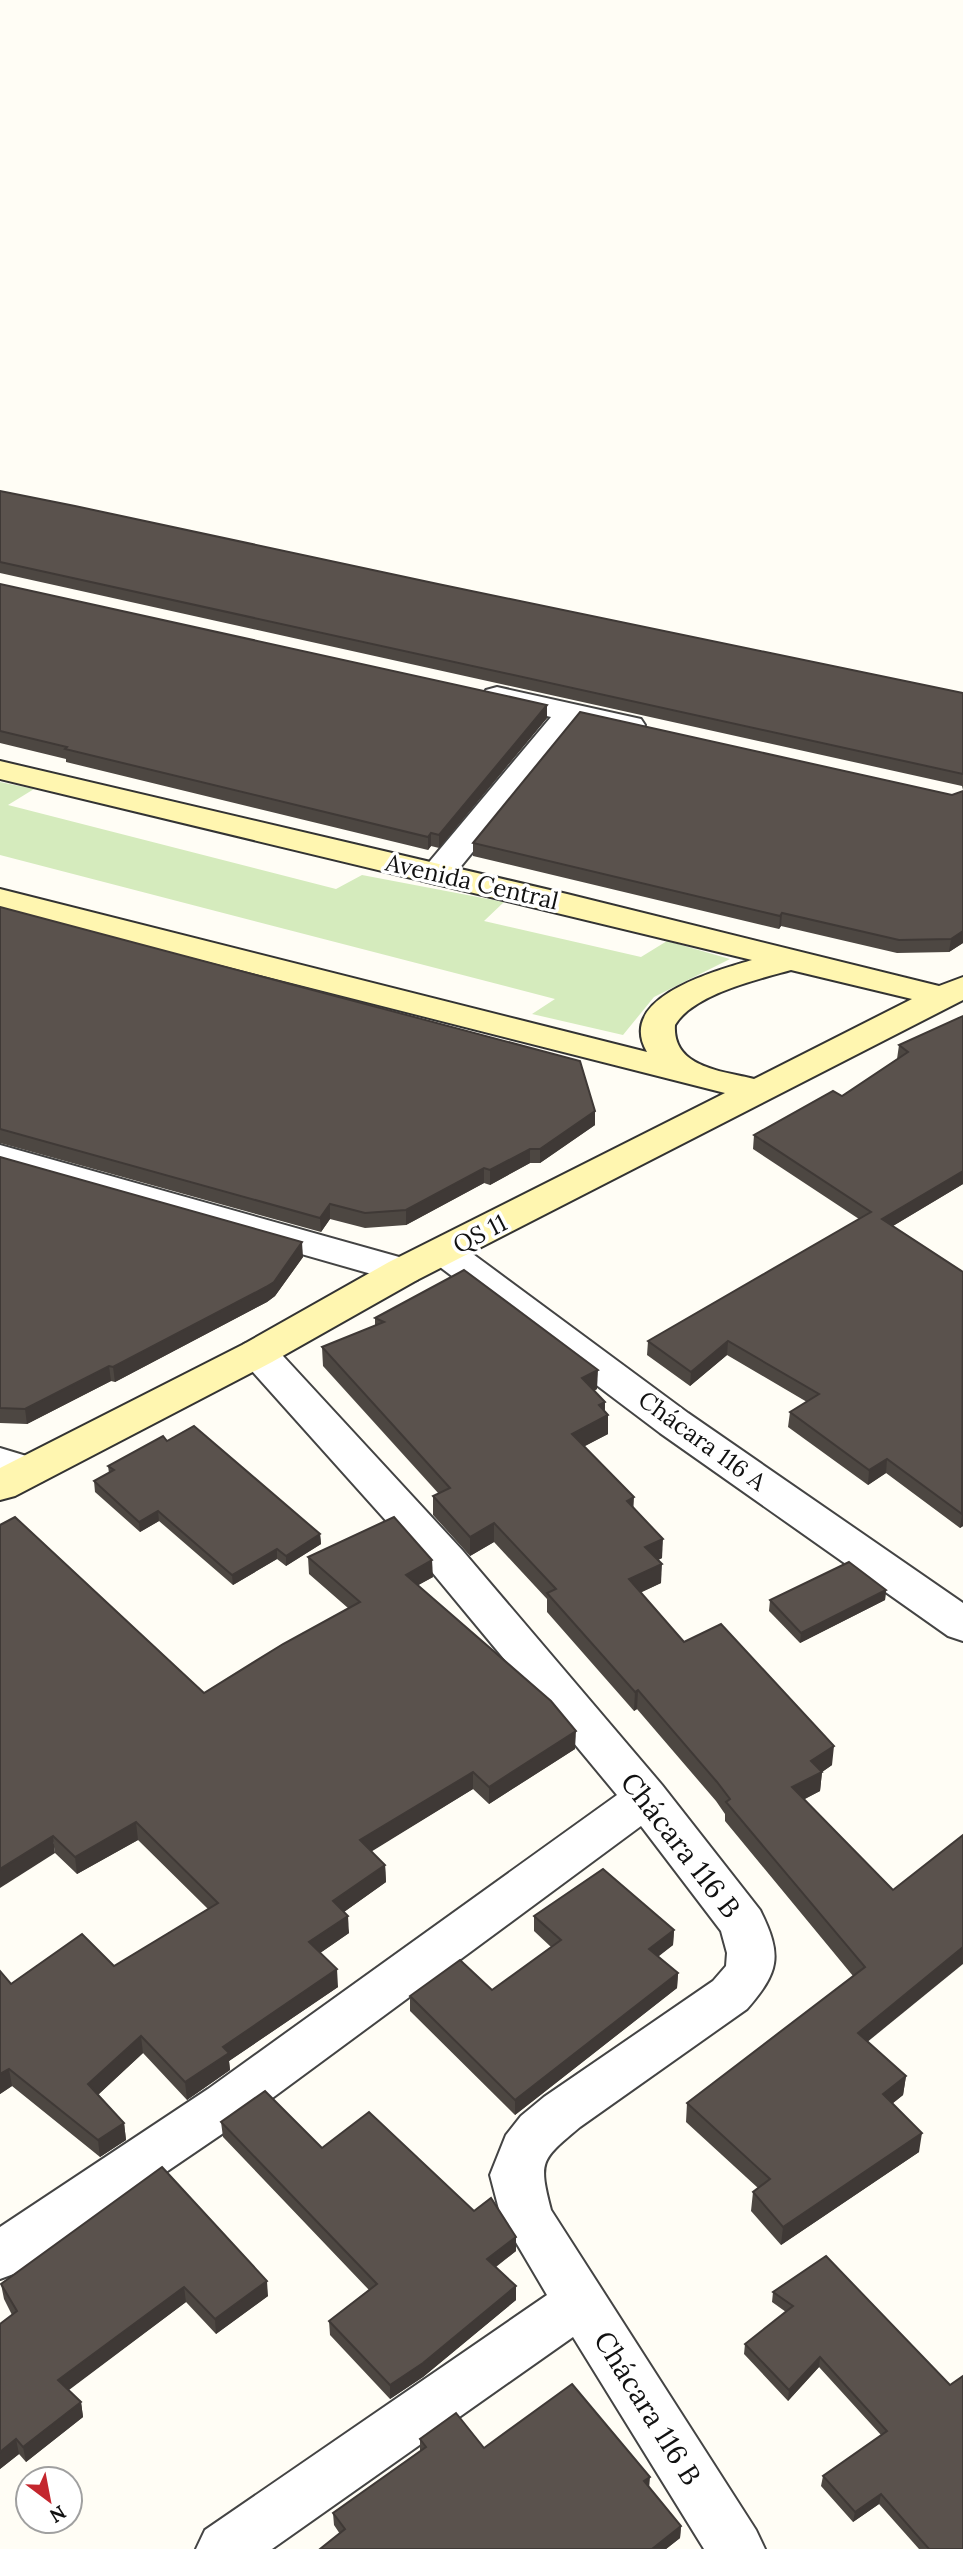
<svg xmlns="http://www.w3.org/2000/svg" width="963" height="2549" font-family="Lora,serif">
<rect width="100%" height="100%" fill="#fffdf5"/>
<path fill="#d5ebbd" d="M0,782L34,789L8,805L336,889L362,875L504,902L484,921L641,957L667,941L730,959L654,997L623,1035L532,1014L555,999L0,855Z"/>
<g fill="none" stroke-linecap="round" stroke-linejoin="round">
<g stroke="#444" stroke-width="4">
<g id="street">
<path d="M497,687L641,719L645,725L641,731L630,734L578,723L449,881L437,884L425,881L421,874L425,867L551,717L486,702L482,696L486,690Z"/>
<path d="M0,1145L417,1262L422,1271L417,1280L403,1283L0,1168Z"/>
<path d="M445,1240L458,1243L688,1413L963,1603V1641L948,1636L660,1433L432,1261L426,1252L432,1243Z"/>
<path d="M258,1340L272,1344L462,1550L662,1785L760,1910C783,1956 779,1972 747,2009L580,2127C541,2160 538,2160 551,2210L756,2530L765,2549H704L573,2337L272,2549H196L205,2530L547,2295L501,2217L490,2175L506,2135L521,2116L544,2097L713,1981L726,1966L727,1953L721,1931L641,1826L244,2119L19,2272L0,2279V2227L208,2089L617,1795L432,1572L244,1362L238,1353L244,1344Z"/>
<path d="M0,1448L43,1461L49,1471L43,1481L28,1485L0,1477Z"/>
</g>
</g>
<g stroke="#333" stroke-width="4">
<path id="secondary" d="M0,761L567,894L939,986L963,977V1000L417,1280L272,1362L15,1496L0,1500V1468L244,1344L389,1262L725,1093L0,909V889L647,1052C615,997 716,971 752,960L0,779ZM791,970L912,999L754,1079C723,1071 672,1068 675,1025C693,994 759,979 791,970Z"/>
</g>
<use href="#street" fill="#fff" fill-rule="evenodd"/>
<use href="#secondary" fill="#fff6b0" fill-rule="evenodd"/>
</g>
<g fill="#4d4742">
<path d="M0,491L438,584L963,693V790L962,786L0,573Z"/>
<path d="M0,584L547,718L439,848L431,846L428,850L66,762V759L0,743Z"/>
<path d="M963,791V943L949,952L897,953L781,926L779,929L473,856V843L952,795Z"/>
<path d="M0,907L595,1111V1125L540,1163H530L490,1185L484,1183L406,1225L365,1228L330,1219L321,1232L0,1143Z"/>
<path d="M963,1016V1184L893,1226L963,1272V1526L960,1528L886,1473L868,1485L788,1427L790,1412L807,1402L727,1355L690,1386L647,1355L648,1341L859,1219L753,1149L754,1135L842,1096L897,1059L899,1045Z"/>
<path d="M0,1157L303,1257L275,1296L267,1302L115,1382L111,1381L27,1424L0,1423Z"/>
<path d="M375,1318L597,1389L594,1391L605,1402V1411L608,1415V1434L584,1446L634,1508L662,1558L658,1560L661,1583L640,1593L684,1642L832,1765L822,1772L820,1791L804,1799L893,1890L868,2042L906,2076L903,2095L892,2104L919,2152L781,2245L751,2211L753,2192L758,2188L686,2122L687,2103L853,1976L725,1821V1814L716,1801L637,1709L634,1711L547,1612V1599L494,1542L470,1556L433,1515V1496L439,1494L323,1366L322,1347L375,1326Z"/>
<path d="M167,1441L320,1534L321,1544L286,1566L277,1559L233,1585L159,1521L140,1532L95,1492L94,1481L109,1473L108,1466Z"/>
<path d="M0,1525L204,1693L348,1608L309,1574L308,1557L433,1577L418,1585L575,1749L489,1804L473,1789L371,1851L385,1865L386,1882L344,1912L349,1933L320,1953L338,1987L229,2061L230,2070L187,2100L143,2053L98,2095L124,2123L126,2140L100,2157L12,2086L0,2094V1971L11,1984L114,1966L208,1909L138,1840L77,1874L55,1853Z"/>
<path d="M886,1590L885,1600L800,1643L769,1611L770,1600Z"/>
<path d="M534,1916L674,1930L673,1945L658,1956L678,1973L677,1988L515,2115L410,2011V1996L492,1990L551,1947L534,1931Z"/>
<path d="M221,2122L322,2148L474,2211L516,2237V2251L496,2267L516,2300L423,2377L390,2399L330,2335L329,2321L369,2290L223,2137Z"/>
<path d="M162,2167L268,2296L216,2334L186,2302L68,2390L81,2402L83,2417L26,2462L19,2454L0,2469L12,2315L4,2299L1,2284Z"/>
<path d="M826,2256L963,2549H919L879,2504L853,2522L821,2486L823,2476L881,2435L819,2367L788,2401L744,2354L745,2344L786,2312L772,2302L773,2292Z"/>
<path d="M420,2439L484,2448L649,2487L681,2526L680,2538L666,2549H320L340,2534L334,2525L333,2513L420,2451Z"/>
</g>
<g fill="#3f3936">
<path d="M547,705V718L439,848V835Z"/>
<path d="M431,833V846L428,850V837Z"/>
<path d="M782,913L781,926L779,929L780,916Z"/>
<path d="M963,931V943L949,952L951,939Z"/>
<path d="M595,1111V1125L540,1163V1149Z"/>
<path d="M530,1149V1163L490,1185V1170Z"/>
<path d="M484,1168V1183L406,1225V1210Z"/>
<path d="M963,1171V1184L881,1233L882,1219Z"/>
<path d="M330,1204V1219L321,1232L320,1218Z"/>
<path d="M302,1242L303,1257L275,1296L267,1302L115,1382L113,1367Z"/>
<path d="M728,1341L727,1355L690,1386L691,1372Z"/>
<path d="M109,1366L111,1381L27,1424L25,1409Z"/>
<path d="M598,1370L597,1389L581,1397L582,1378Z"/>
<path d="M605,1402L604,1417L608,1415V1434L572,1453V1434L599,1405Z"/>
<path d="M887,1459L886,1473L868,1485L869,1470Z"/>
<path d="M634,1497L633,1516L627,1501Z"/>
<path d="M158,1511L159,1521L140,1532L139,1522Z"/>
<path d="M963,1513V1526L960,1528L962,1514Z"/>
<path d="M494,1523V1542L470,1556V1537Z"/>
<path d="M320,1534L321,1544L286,1566V1556Z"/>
<path d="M663,1539L662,1558L645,1566V1547Z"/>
<path d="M277,1549V1559L233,1585L232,1575Z"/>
<path d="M432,1560L433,1577L406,1592V1575Z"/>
<path d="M662,1564L661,1583L628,1598L629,1579Z"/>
<path d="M886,1590L885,1600L800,1643L801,1633Z"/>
<path d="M638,1690L637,1709L634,1711L635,1692Z"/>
<path d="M576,1731L575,1749L489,1804V1787Z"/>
<path d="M834,1746L832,1765L822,1772L820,1791L790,1807L792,1787L811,1761Z"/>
<path d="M473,1772V1789L361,1858L360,1840Z"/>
<path d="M136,1822L138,1840L77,1874L75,1857Z"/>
<path d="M53,1836L55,1853L0,1888V1869Z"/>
<path d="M385,1865L386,1882L334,1919L333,1901Z"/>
<path d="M348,1916L349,1933L310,1960L309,1942Z"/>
<path d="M674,1930L673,1945L649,1964V1949Z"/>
<path d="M963,1947V1964L855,2052L858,2033Z"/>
<path d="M337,1969L338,1987L229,2061L230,2070L187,2100L185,2082L223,2047Z"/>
<path d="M678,1973L677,1988L515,2115V2100Z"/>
<path d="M141,2036L143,2053L90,2102L88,2084Z"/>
<path d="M9,2069L12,2086L0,2094V2074Z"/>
<path d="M906,2076L903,2095L880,2113L883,2094Z"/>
<path d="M124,2123L126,2140L100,2157L98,2140Z"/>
<path d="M922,2133L919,2152L781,2245L783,2227Z"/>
<path d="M516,2237V2251L487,2273V2259Z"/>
<path d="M267,2281L268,2296L216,2334L215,2319Z"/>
<path d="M516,2286V2300L423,2377L390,2399V2385Z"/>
<path d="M184,2287L186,2302L61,2396L58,2380Z"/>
<path d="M820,2357L819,2367L788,2401L789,2390Z"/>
<path d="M81,2402L83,2417L26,2462L23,2447Z"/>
<path d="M16,2439L19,2454L0,2469V2452Z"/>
<path d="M650,2477L649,2489L644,2481Z"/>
<path d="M881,2494L879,2504L853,2522L855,2512Z"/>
<path d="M681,2526L680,2538L666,2549H652Z"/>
</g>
<g fill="#5a524d" stroke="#3f3936" stroke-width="2">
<path d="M0,491L75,506L438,584L963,693V774L0,562Z"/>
<path d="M0,584L547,705L439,835L431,833L428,837L65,749L67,747L0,731Z"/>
<path d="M580,712L952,795L963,791V931L951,939L899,940L782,913L780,916L473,843Z"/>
<path d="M0,907L580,1061L595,1111L540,1149H530L490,1170L484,1168L406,1210L365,1213L330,1204L320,1218L0,1129Z"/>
<path d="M963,1016V1171L882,1219L963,1272L962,1514L887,1459L869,1470L790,1412L819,1394L728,1341L691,1372L648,1341L871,1212L754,1135L833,1091L842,1096L908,1052L899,1045Z"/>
<path d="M0,1157L302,1242L274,1282L266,1287L113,1367L109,1366L25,1409L0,1408Z"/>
<path d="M464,1270L598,1370L582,1378L605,1402L599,1405L608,1415L572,1434L634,1497L627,1501L663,1539L645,1547L662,1564L629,1579L684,1642L721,1624L834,1746L811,1761L822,1772L792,1787L893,1890L963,1835V1947L858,2033L906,2076L883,2094L922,2133L783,2227L753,2192L770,2179L687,2103L865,1967L726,1802L730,1799L717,1782L638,1690L635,1692L547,1593L556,1589L494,1523L470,1537L433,1496L450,1488L322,1347L384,1322L375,1318Z"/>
<path d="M194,1426L320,1534L286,1556L277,1549L232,1575L158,1511L139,1522L94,1481L114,1470L108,1466L163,1436L167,1441Z"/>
<path d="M15,1517L204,1693L283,1644L360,1602L308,1557L394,1517L432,1560L406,1575L551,1701L576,1731L489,1787L473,1772L360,1840L385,1865L333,1901L348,1916L309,1942L337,1969L223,2047L229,2053L185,2082L141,2036L88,2084L124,2123L98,2140L9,2069L0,2074V1971L11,1984L82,1934L114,1966L218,1903L136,1822L75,1857L53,1836L0,1869V1525Z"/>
<path d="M849,1562L886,1590L801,1633L770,1600Z"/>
<path d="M603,1869L674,1930L649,1949L678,1973L515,2100L410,1996L460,1960L492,1990L561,1940L534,1916Z"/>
<path d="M265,2091L322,2148L369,2112L474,2211L491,2198L516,2237L487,2259L516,2286L423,2363L390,2385L329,2321L377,2284L221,2122Z"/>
<path d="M162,2167L267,2281L215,2319L184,2287L58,2380L81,2402L23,2447L16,2439L0,2452V2324L17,2311L1,2284Z"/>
<path d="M826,2256L950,2385L963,2376V2549H929L881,2494L855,2512L823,2476L887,2431L820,2357L789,2390L745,2344L793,2306L773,2292Z"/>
<path d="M572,2384L650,2477L644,2481L681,2526L652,2549H320L345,2529L333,2513L426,2447L420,2439L456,2413L484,2448Z"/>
</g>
<g text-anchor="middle" stroke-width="7" stroke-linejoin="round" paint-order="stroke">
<g font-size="24" fill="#111" stroke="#fff">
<text transform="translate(472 882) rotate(13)" y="8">Avenida Central</text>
<text transform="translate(480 1234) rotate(-27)" y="8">QS 11</text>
<text transform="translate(702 1441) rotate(36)" y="8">Chácara 116 A</text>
</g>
<g font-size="28" fill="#111" stroke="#fff">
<text transform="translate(681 1845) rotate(52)" y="10">Chácara 116 B</text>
<text transform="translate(648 2408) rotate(58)" y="10">Chácara 116 B</text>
</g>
</g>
<g transform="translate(49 2500) rotate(148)"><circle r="33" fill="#ffffff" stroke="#a0a0a0" stroke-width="2"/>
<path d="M0-5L12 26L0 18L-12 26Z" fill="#c4262e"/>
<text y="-10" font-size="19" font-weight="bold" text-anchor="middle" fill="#111111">N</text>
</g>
</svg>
